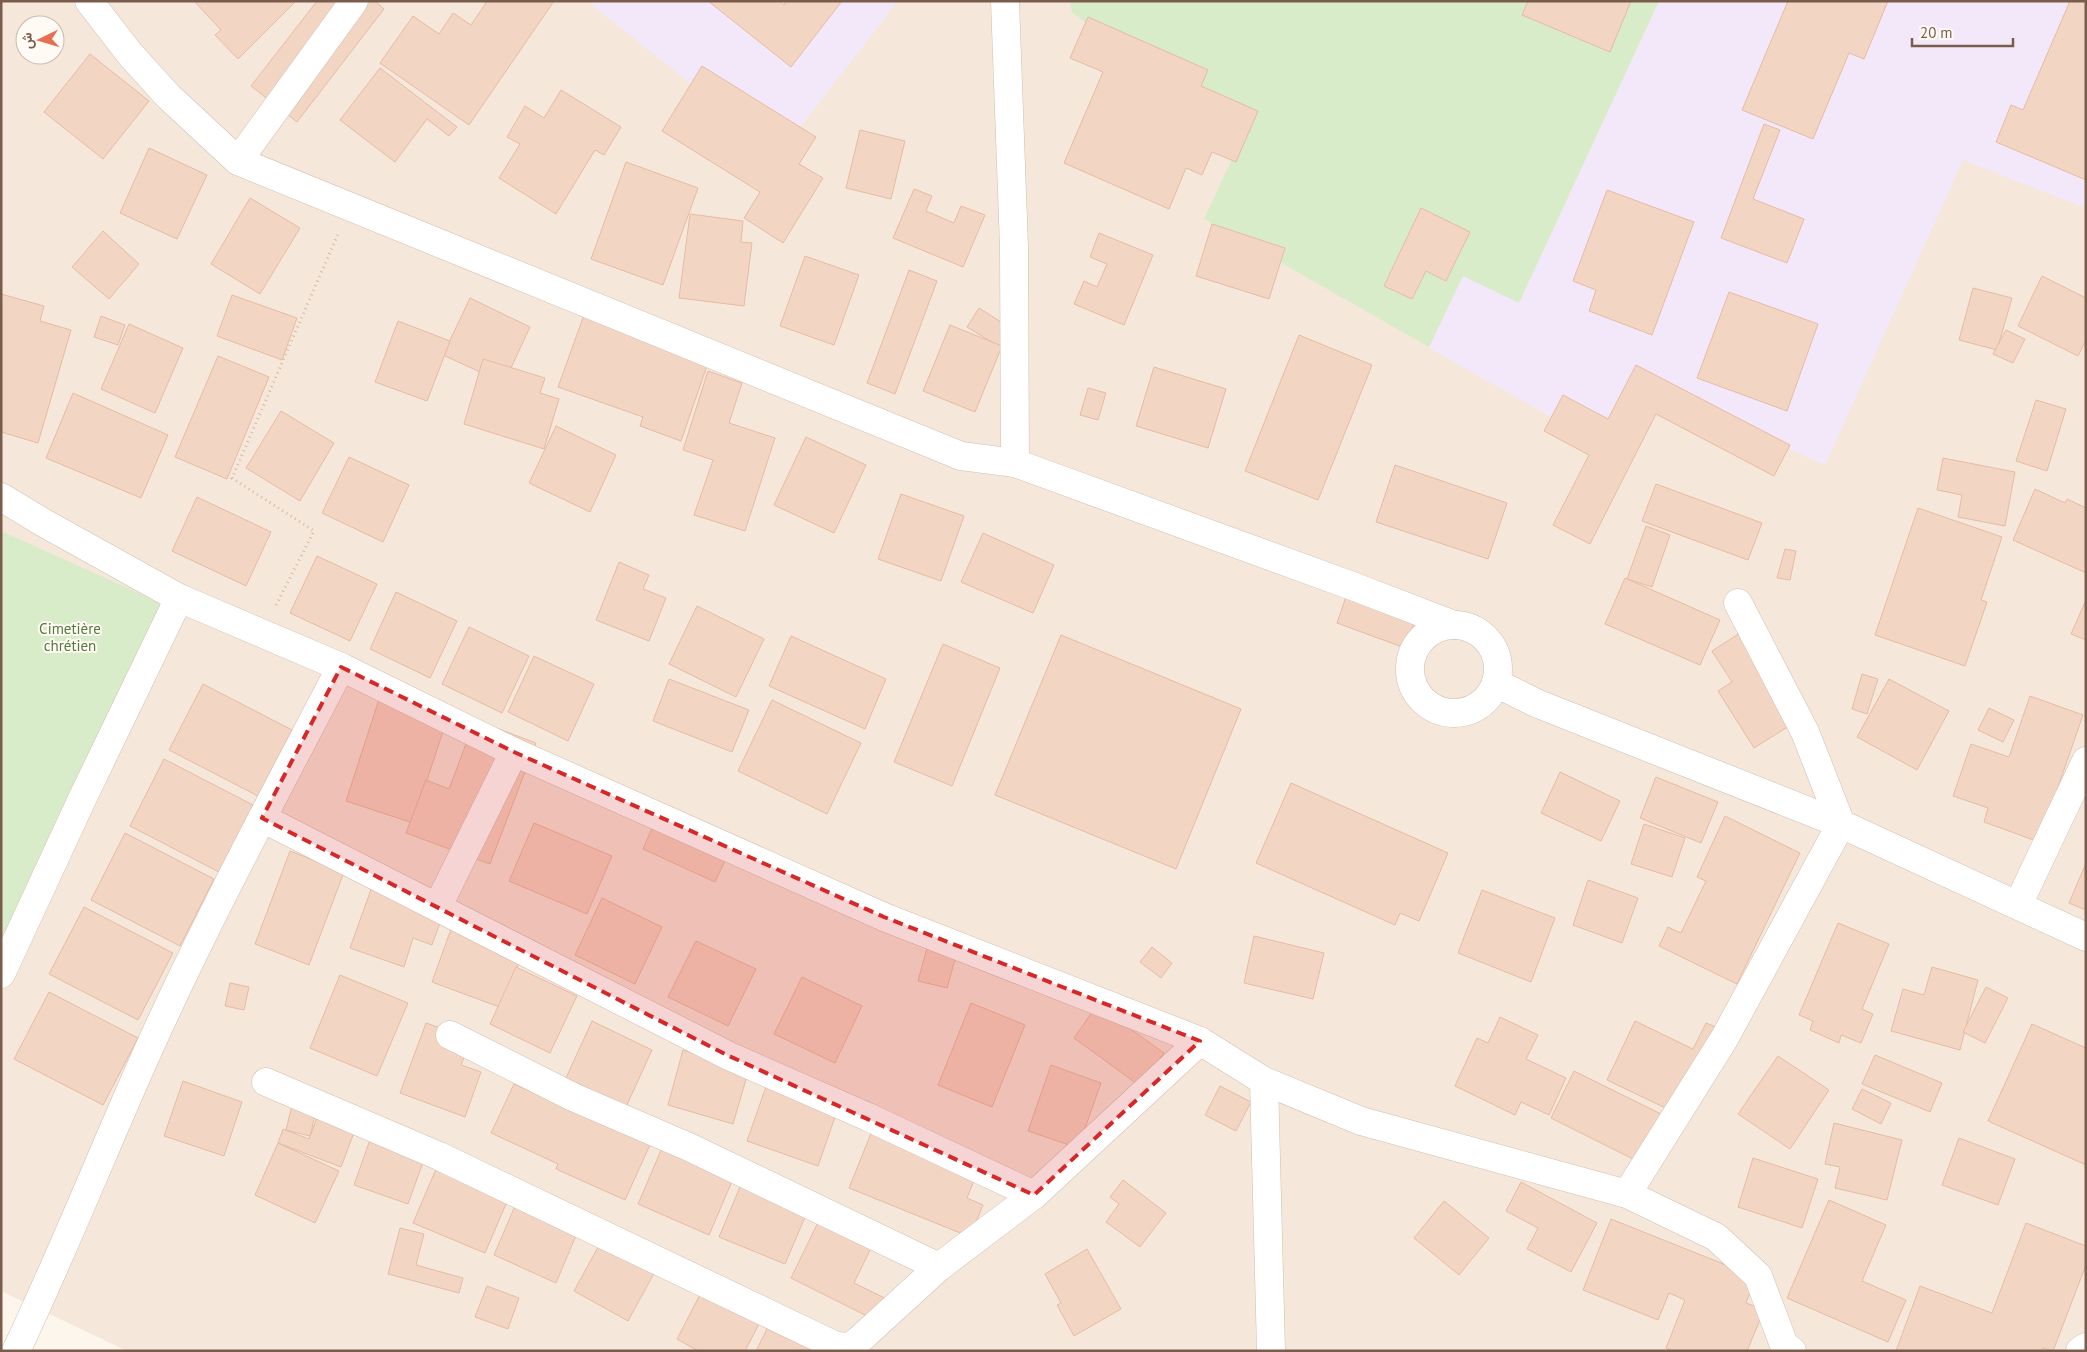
<svg xmlns="http://www.w3.org/2000/svg" width="2087" height="1352" font-family="'PT Sans',Vazirmatn,sans-serif">
<rect width="100%" height="100%" fill="#fdf6ec"/>
<path fill="#f5e8da" fill-rule="evenodd" d="M1,1H2086V1351H127L1,1291ZM25,25H55V55H25Z"/>
<g fill="#f3e8fa">
<path d="M587,1H898L779,154Z"/>
<path d="M1659,1H2086V208L1963,160L1825,465L1641,382L1601,445L1429,348L1463,276L1519,302Z"/>
</g>
<g fill="#d8ecc9">
<path d="M1070,1H1659L1519,303L1463,276L1429,347L1204,219L1243,135L1072,13Z"/>
<path d="M1,531L161,603L1,956Z"/>
</g>
<g fill="#f3d5c3" stroke="#e6bba3">
<path d="M194,1H296L238,59L215,35L221,30Z"/>
<path d="M317,1H375L384,9L297,122L251,86Z"/>
<path d="M484,1H554L469,125L380,63L413,16L439,34L453,13L471,25L486,3Z"/>
<path d="M708,1H780L784,5L786,1H842L791,67Z"/>
<path d="M1528,1H1631L1610,52L1522,15Z"/>
<path d="M1788,1H1888L1864,59L1849,53L1813,139L1742,110Z"/>
<path d="M2070,1H2086V180L1996,142L2011,105L2023,110Z"/>
<path d="M1088,17L1208,70L1201,86L1258,111L1236,162L1212,152L1202,175L1186,168L1169,209L1064,163L1103,72L1070,58Z"/>
<path d="M90,54L149,101L103,159L44,112Z"/>
<path d="M702,66L816,137L799,164L823,178L783,243L744,218L760,192L662,131Z"/>
<path d="M380,68L457,127L449,136L427,119L395,162L340,120Z"/>
<path d="M561,90L621,127L604,155L595,150L556,214L499,178L520,144L507,137L525,106L544,118Z"/>
<path d="M1764,124L1780,130L1753,199L1804,219L1787,263L1721,238Z"/>
<path d="M860,130L905,141L891,199L846,188Z"/>
<path d="M149,148L207,175L177,239L120,213Z"/>
<path d="M626,162L698,188L663,285L591,259Z"/>
<path d="M914,189L932,196L926,211L954,223L961,206L985,215L963,267L893,238Z"/>
<path d="M1607,190L1694,222L1652,335L1589,311L1596,290L1573,281Z"/>
<path d="M250,198L300,228L260,294L211,264Z"/>
<path d="M1421,208L1470,232L1446,281L1426,271L1412,299L1384,286Z"/>
<path d="M690,214L743,221L741,242L752,243L744,306L679,298Z"/>
<path d="M1212,224L1285,248L1269,299L1196,276Z"/>
<path d="M103,231L139,264L109,299L72,267Z"/>
<path d="M1099,233L1153,255L1124,325L1074,304L1084,281L1097,287L1107,264L1090,257Z"/>
<path d="M805,256L859,275L834,345L780,326Z"/>
<path d="M909,270L937,281L895,394L867,383Z"/>
<path d="M2042,276L2086,298V340L2078,356L2018,326Z"/>
<path d="M1973,288L2012,298L1997,350L1959,340Z"/>
<path d="M1729,292L1818,324L1787,411L1697,378Z"/>
<path d="M1,294L44,306L40,321L71,330L38,443L1,432Z"/>
<path d="M232,295L297,318L282,360L217,336Z"/>
<path d="M470,298L530,327L504,383L443,355Z"/>
<path d="M979,308L1015,331L1003,349L967,327Z"/>
<path d="M584,315L709,360L681,441L640,426L643,417L558,387Z"/>
<path d="M101,316L125,325L118,345L94,337Z"/>
<path d="M398,321L450,341L427,401L375,382Z"/>
<path d="M129,324L183,348L155,413L101,389Z"/>
<path d="M950,325L1002,346L975,412L923,391Z"/>
<path d="M2006,330L2025,339L2013,363L1993,354Z"/>
<path d="M1299,335L1372,365L1318,500L1245,471Z"/>
<path d="M218,356L269,377L227,479L175,457Z"/>
<path d="M483,359L545,378L540,393L559,399L544,449L464,424Z"/>
<path d="M1636,365L1790,445L1774,476L1656,414L1590,544L1553,525L1589,455L1544,431L1563,395L1608,419Z"/>
<path d="M1154,367L1226,389L1208,448L1136,426Z"/>
<path d="M708,371L742,383L729,423L775,438L745,531L694,515L713,460L683,450Z"/>
<path d="M1088,388L1106,393L1098,420L1080,415Z"/>
<path d="M73,393L168,435L141,498L46,458Z"/>
<path d="M2036,400L2066,409L2047,471L2016,461Z"/>
<path d="M281,411L334,443L300,501L246,468Z"/>
<path d="M556,426L616,455L590,512L529,483Z"/>
<path d="M806,437L866,465L834,533L774,505Z"/>
<path d="M349,457L409,485L383,542L322,513Z"/>
<path d="M1943,458L2015,472L2005,526L1958,517L1962,495L1937,490Z"/>
<path d="M1395,465L1507,503L1488,559L1376,522Z"/>
<path d="M1656,484L1762,523L1748,560L1642,521Z"/>
<path d="M2035,489L2065,503L2067,499L2086,508V573L2013,540Z"/>
<path d="M901,494L964,516L941,581L878,559Z"/>
<path d="M197,497L271,532L246,586L172,551Z"/>
<path d="M1918,508L2002,537L1981,600L1987,602L1965,666L1875,635Z"/>
<path d="M1646,526L1670,535L1652,587L1627,579Z"/>
<path d="M983,533L1054,565L1033,613L961,582Z"/>
<path d="M1785,549L1796,551L1790,580L1777,578Z"/>
<path d="M317,556L377,584L350,641L290,613Z"/>
<path d="M619,562L649,575L643,589L666,598L649,641L596,620Z"/>
<path d="M1625,578L1720,620L1700,665L1605,624Z"/>
<path d="M1349,588L1418,612L1405,648L1337,623Z"/>
<path d="M396,592L457,621L430,678L370,649Z"/>
<path d="M2086,600V640L2071,634Z"/>
<path d="M697,606L764,639L736,697L669,664Z"/>
<path d="M1754,624L1810,713L1754,748L1718,691L1732,682L1712,651Z"/>
<path d="M469,627L529,656L502,713L442,684Z"/>
<path d="M1061,635L1241,709L1176,869L995,795Z"/>
<path d="M791,636L886,679L865,729L769,686Z"/>
<path d="M943,644L1000,668L952,786L894,762Z"/>
<path d="M534,656L594,684L568,741L508,712Z"/>
<path d="M1862,674L1878,679L1867,714L1852,709Z"/>
<path d="M669,679L749,710L732,752L653,721Z"/>
<path d="M1889,679L1949,711L1917,770L1857,737Z"/>
<path d="M203,684L292,730L258,796L169,750Z"/>
<path d="M384,684L451,707L413,823L346,801Z"/>
<path d="M2030,696L2083,715L2039,842L1984,822L1988,808L1953,796L1971,744L2009,757Z"/>
<path d="M772,700L861,743L827,814L738,771Z"/>
<path d="M1989,708L2014,720L2003,742L1978,730Z"/>
<path d="M475,720L536,743L490,864L406,833L426,780L449,789Z"/>
<path d="M164,759L253,805L219,872L130,826Z"/>
<path d="M1560,772L1620,801L1601,841L1541,813Z"/>
<path d="M1656,777L1718,802L1701,843L1640,818Z"/>
<path d="M1291,783L1448,853L1419,921L1400,913L1395,925L1256,863Z"/>
<path d="M1725,816L1800,853L1737,984L1659,946L1668,927L1681,933L1706,881L1697,877Z"/>
<path d="M656,819L729,852L715,882L643,849Z"/>
<path d="M534,823L612,856L587,914L509,881Z"/>
<path d="M1644,824L1685,838L1672,877L1631,864Z"/>
<path d="M125,833L214,879L180,946L91,900Z"/>
<path d="M290,851L344,872L309,965L255,944Z"/>
<path d="M2086,863V910L2069,903Z"/>
<path d="M1588,880L1638,898L1622,943L1573,925Z"/>
<path d="M374,881L446,906L432,945L413,938L404,967L350,948Z"/>
<path d="M1482,890L1555,918L1531,982L1458,953Z"/>
<path d="M602,898L662,927L635,984L575,955Z"/>
<path d="M84,907L173,953L138,1020L49,974Z"/>
<path d="M455,918L526,944L502,1008L432,982Z"/>
<path d="M1838,923L1889,944L1862,1009L1873,1014L1861,1043L1841,1035L1839,1043L1810,1030L1813,1021L1799,1015Z"/>
<path d="M1254,936L1324,953L1313,999L1244,983Z"/>
<path d="M696,941L756,969L728,1026L668,997Z"/>
<path d="M1152,947L1172,963L1161,978L1140,962Z"/>
<path d="M927,948L956,956L947,988L918,981Z"/>
<path d="M516,967L577,996L550,1053L490,1024Z"/>
<path d="M1932,967L1978,980L1960,1050L1891,1031L1903,989L1924,995Z"/>
<path d="M340,975L408,1003L377,1076L310,1048Z"/>
<path d="M802,977L862,1006L835,1063L774,1034Z"/>
<path d="M230,983L249,987L244,1010L225,1006Z"/>
<path d="M1986,987L2008,998L1985,1043L1963,1032Z"/>
<path d="M49,992L138,1038L103,1105L14,1059Z"/>
<path d="M971,1003L1025,1025L992,1107L938,1085Z"/>
<path d="M1097,1005L1164,1053L1140,1086L1074,1038Z"/>
<path d="M1500,1017L1538,1035L1526,1059L1566,1078L1549,1115L1521,1102L1515,1115L1455,1086L1477,1038L1488,1043Z"/>
<path d="M592,1021L652,1050L626,1107L566,1078Z"/>
<path d="M1635,1021L1693,1049L1706,1023L1716,1027L1676,1113L1607,1080Z"/>
<path d="M426,1023L471,1039L461,1065L481,1072L465,1117L400,1093Z"/>
<path d="M2032,1024L2086,1048V1165L1988,1121Z"/>
<path d="M683,1050L749,1069L733,1124L668,1105Z"/>
<path d="M1875,1055L1942,1083L1930,1112L1862,1084Z"/>
<path d="M1778,1056L1829,1090L1790,1149L1738,1114Z"/>
<path d="M1051,1065L1101,1083L1078,1148L1028,1131Z"/>
<path d="M1574,1071L1661,1114L1637,1161L1551,1118Z"/>
<path d="M769,1078L840,1103L818,1166L747,1141Z"/>
<path d="M183,1081L242,1102L224,1156L164,1136Z"/>
<path d="M514,1084L615,1130L619,1120L654,1136L625,1200L556,1169L558,1164L491,1133Z"/>
<path d="M1220,1086L1251,1102L1236,1131L1205,1115Z"/>
<path d="M296,1089L320,1095L310,1136L286,1130Z"/>
<path d="M1862,1089L1891,1103L1881,1124L1852,1109Z"/>
<path d="M324,1099L361,1114L341,1167L278,1143L283,1129L309,1139Z"/>
<path d="M377,1120L431,1140L408,1204L354,1185Z"/>
<path d="M876,1121L981,1163L967,1198L983,1205L970,1237L849,1188Z"/>
<path d="M1834,1123L1902,1140L1887,1200L1835,1188L1840,1167L1825,1164Z"/>
<path d="M1959,1138L2015,1159L1998,1205L1942,1185Z"/>
<path d="M278,1143L339,1171L315,1223L255,1195Z"/>
<path d="M662,1148L733,1179L709,1235L638,1204Z"/>
<path d="M442,1155L509,1197L485,1253L413,1223Z"/>
<path d="M1753,1158L1818,1179L1802,1228L1738,1207Z"/>
<path d="M745,1175L811,1203L785,1264L719,1237Z"/>
<path d="M1123,1180L1166,1213L1140,1247L1106,1222L1119,1204L1110,1197Z"/>
<path d="M1521,1182L1597,1223L1571,1272L1527,1249L1538,1228L1506,1211Z"/>
<path d="M524,1185L586,1212L556,1283L494,1255Z"/>
<path d="M1829,1200L1886,1225L1862,1281L1906,1300L1888,1342L1787,1298Z"/>
<path d="M1444,1201L1489,1238L1459,1275L1414,1238Z"/>
<path d="M822,1214L875,1240L854,1283L899,1305L889,1327L791,1278Z"/>
<path d="M1611,1219L1756,1277L1746,1303L1764,1310L1747,1351H1672L1666,1348L1685,1300L1669,1293L1658,1320L1583,1290Z"/>
<path d="M2026,1223L2086,1246V1265L2053,1351L2043,1348L2042,1351H1896L1920,1286L1992,1313Z"/>
<path d="M400,1228L424,1234L416,1265L463,1278L459,1293L388,1274Z"/>
<path d="M603,1238L657,1268L628,1321L574,1291Z"/>
<path d="M1087,1249L1121,1309L1074,1336L1057,1305L1061,1303L1045,1274Z"/>
<path d="M487,1286L519,1298L508,1329L475,1317Z"/>
<path d="M704,1287L762,1318L745,1351H698L677,1339Z"/>
<path d="M770,1323L828,1351H756Z"/>
</g>
<g fill="none" stroke-linecap="round" stroke-linejoin="round">
<g stroke="#d1beb0" stroke-width="29">
<g id="minor">
<path d="M89,1L130,54L168,96L238,161L961,456L1015,463L1355,587L1454,625"/>
<path d="M1005,1L1014,247L1015,463"/>
<path d="M238,161L354,1"/>
<path d="M1,497L44,523L179,598L341,667L514,752L884,917L1200,1041L1264,1081L1361,1121L1627,1194L1716,1237L1758,1276L1784,1345L1792,1351"/>
<path d="M1738,603L1805,732L1841,824"/>
<circle cx="1454" cy="669" r="44"/>
<path d="M1496,683L1536,703L1841,824L2086,937"/>
<path d="M262,818L729,1056L868,1117L1034,1195"/>
<path d="M2018,905L2086,761"/>
<path d="M438,906L514,752"/>
<path d="M1,974L83,797L179,598"/>
<path d="M450,1035L573,1097L689,1147L939,1267"/>
<path d="M1264,1081L1271,1351"/>
<path d="M266,1082L439,1156L836,1346L850,1347L858,1341L939,1267L1034,1195L1200,1041"/>
<path d="M1627,1194L1724,1039L1841,824"/>
<path d="M16,1351C64,1250 105,1146 151,1044C209,916 276,792 341,667"/>
<path d="M2080,1351L2086,1347"/>
</g>
</g>
<path stroke="#d9b8a5" stroke-width="3" stroke-dasharray="1 4" stroke-linecap="butt" d="M276,605L314,531L232,478L338,234"/>
<use href="#minor" stroke="#fff" stroke-width="28"/>
</g>
<path fill="#d62828" fill-opacity="0.2" stroke="#d62828" stroke-width="4" stroke-dasharray="10 6" stroke-linejoin="round" d="M341,667L514,752L884,917L1200,1041L1034,1195L729,1056L262,818Z"/>
<g text-anchor="middle" stroke-width="4" stroke-linejoin="round" paint-order="stroke">
<g font-size="15" fill="#537a41" stroke="#fffaf3">
<text x="70" y="634">Cimetière<tspan x="70" dy="17">chrétien</tspan></text>
</g>
</g>
<rect width="2087" height="1352" fill="none" stroke="#7a5c4d" stroke-width="5"/>
<g transform="translate(40 40) rotate(265)"><circle r="24" fill="#fffaf3" stroke="#cabbb1"/>
<path d="M0-4L9 19L0 12L-9 19Z" fill="#e76f51"/>
<text y="-8" font-size="14" font-weight="bold" text-anchor="middle" fill="#7a5c4d">ش</text>
</g>
<path d="M1912 38v8h101v-8" fill="none" stroke="#7a5c4d" stroke-width="2.5"/>
<text x="1920" y="38" font-size="15" fill="#7a5c4d" stroke="#fffaf3" stroke-width="4" paint-order="stroke">20 m</text>
</svg>
